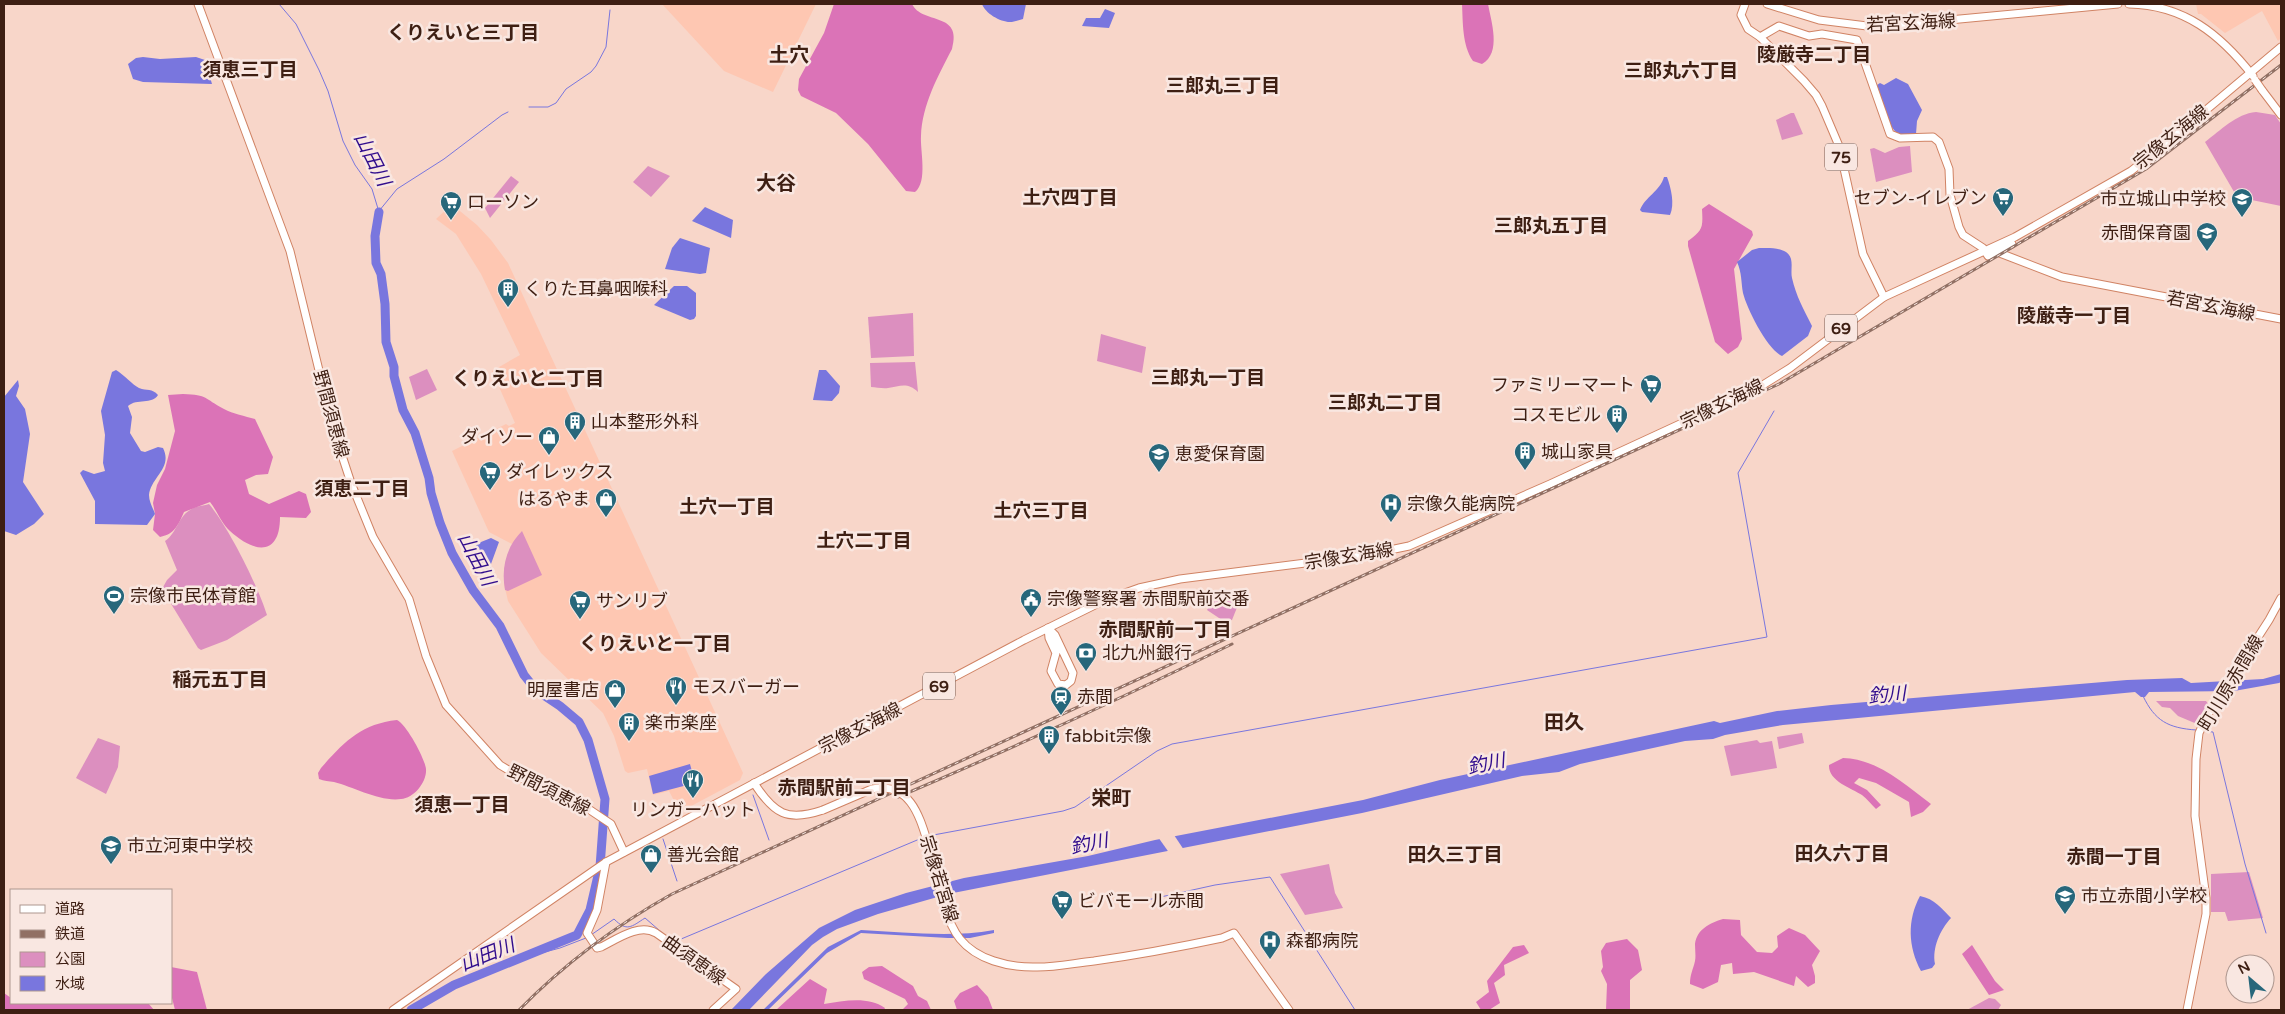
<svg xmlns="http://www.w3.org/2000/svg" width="2285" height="1014" font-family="'Varela Round','Noto Sans JP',sans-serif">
<rect width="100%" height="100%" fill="#f8d6c9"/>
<g fill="#fec7b2">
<path d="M662,4H816L773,92L724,71Z"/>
<path d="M2196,4H2281V38L2278,41L2262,11L2225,33L2201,14H2198Z"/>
<path d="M450,206L455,207L477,225L491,240L508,263L743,773L740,780L680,812L669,791L653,795L647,769L628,773L625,771L614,736L603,713L541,653L508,601L504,584V569L512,544L489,532L452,451L506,424L509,426L515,423L492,371L520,355L481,274L456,234L436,219Z"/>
</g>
<g fill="#dc8fbf">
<path d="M2256,112L2275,115L2281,124V206L2237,197L2205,142C2221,130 2236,114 2256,112Z"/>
<path d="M1791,113H1794L1803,134L1782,140L1776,120Z"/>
<path d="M1910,146L1912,172L1876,182L1870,149L1874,148L1885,153L1899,147Z"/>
<path d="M648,166L670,176L651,197L633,182Z"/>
<path d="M511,176L519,182L490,218L485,208Z"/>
<path d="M913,313L914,356L871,358L868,317Z"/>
<path d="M1101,334L1146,347L1142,373L1097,361Z"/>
<path d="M915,362L918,392C908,382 900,386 888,388C883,389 876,387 871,387L870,363Z"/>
<path d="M427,369L437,390L416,400L409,377Z"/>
<path d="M209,504C229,528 258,586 267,615L227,640L201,650L198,648L162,589L167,580L177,570L165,541C177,533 178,517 190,510C195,506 203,506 209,504Z"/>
<path d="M522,531L542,575L508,591L505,590C501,568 506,547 522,531Z"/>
<path d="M1215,597L1225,604L1229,597L1235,600L1238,605L1232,620L1225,622L1207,610Z"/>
<path d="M2156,701H2206L2209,705L2197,724L2178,716L2170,708L2162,707Z"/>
<path d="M1802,733L1804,743L1779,749L1777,737Z"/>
<path d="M98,738L120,746L118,767L106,794L76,778Z"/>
<path d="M1757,740L1760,743L1772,741L1777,768L1731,776L1724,746Z"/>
<path d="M1329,864L1335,893L1343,908L1305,915L1280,874Z"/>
<path d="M2249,872L2263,918L2228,921L2225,912H2211V874Z"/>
<path d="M1989,998L1995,999L2001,1005L1998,1010H1967Z"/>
</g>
<g fill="#db73b7">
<path d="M834,4H912C922,25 963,11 952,49C938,76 922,105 921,136C920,150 928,182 915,192L906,191L868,144L836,113L801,96L798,90L799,79L824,33Z"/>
<path d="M1462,4H1488C1491,21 1502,53 1482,64L1473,61C1462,45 1463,22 1462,4Z"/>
<path d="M1709,204L1752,231L1753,235L1734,269L1742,339L1738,347L1728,354L1715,342L1688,246V241C1703,230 1703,228 1702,209Z"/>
<path d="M183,394C209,395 203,398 224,409C233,414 245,416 255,419L273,457L268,474L256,475L245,480L249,494L269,504L299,491L306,494L311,512L306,518L280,517C280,557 254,553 230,531C222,524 217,511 210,502L184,512C178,525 175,534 160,537L153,530L155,514L153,503L157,485L165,469L175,431L168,395Z"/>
<path d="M397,720C407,725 425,759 426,769C427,782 414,798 401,799C380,802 354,787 334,782C329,781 324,781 319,779L318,773L321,768C344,742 361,724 397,720Z"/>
<path d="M1843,758C1878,759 1904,784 1931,804L1923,812L1911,817L1909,802L1876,783L1859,778L1854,783L1867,790L1881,805L1876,809C1872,805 1867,799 1862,795C1851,788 1828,781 1829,765Z"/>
<path d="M1723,919L1740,920L1741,935L1757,952L1772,953L1778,947L1777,936L1789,928L1805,935L1820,951L1812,965L1815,976V983L1808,987L1796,976L1794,986L1754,972L1733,974L1732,963L1721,965L1718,982L1703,989L1690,984C1690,974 1693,970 1695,961C1696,956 1695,950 1695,944C1697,929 1710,923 1723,919Z"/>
<path d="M1627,939L1638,950L1642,970L1630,980V1010H1606L1607,984L1601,971L1603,967L1601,951L1606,943Z"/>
<path d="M1524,945L1529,953L1504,965L1505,975L1494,983L1500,1003L1489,1010H1481L1476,1002L1489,992L1487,981L1513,947Z"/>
<path d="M1972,945L1995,981L2004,990L1989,995L1962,954Z"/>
<path d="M882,966L913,986L918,996L927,1001L931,1010H902L908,1004L905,999L864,979L862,972L869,967Z"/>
<path d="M171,967L197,972L207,1010H175L171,994Z"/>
<path d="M810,979L827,989L824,1004C844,1001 868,996 885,1008L884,1010H776Z"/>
<path d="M977,985L988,997L993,1010H957L954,1001L960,993Z"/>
<path d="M4,993L11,998V1003H148L154,1010H4Z"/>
</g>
<g fill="#7976de">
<path d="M982,4H1026L1023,19C1019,20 1014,22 1010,22C1000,22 985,13 982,4Z"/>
<path d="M1105,9L1115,13L1109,28L1082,26L1086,18H1100Z"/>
<path d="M143,57L160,59L196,57L205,60L212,84L143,82L133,79L128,64L136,58Z"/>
<path d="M1896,78L1908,84L1922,110L1917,121L1916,134L1898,135L1891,126L1877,85L1880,83L1884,85Z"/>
<path d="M1664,177H1667C1671,188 1675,204 1670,215L1642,212L1640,210C1645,197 1660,191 1664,177Z"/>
<path d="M705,207L733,220L731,238L692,221Z"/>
<path d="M680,238L710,248L706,273L700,274L665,269L672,248Z"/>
<path d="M1759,248C1767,248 1778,247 1786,252C1795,258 1790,269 1792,278C1796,296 1804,310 1812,326L1808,336L1782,356C1767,349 1747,309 1743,293C1741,282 1742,273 1737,262L1752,250Z"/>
<path d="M674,286H687L696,293V316L694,319L690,320L654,305Z"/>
<path d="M116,370C124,375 133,385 139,388C147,391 152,388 158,395C152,405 137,398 128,406L132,417L130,433L141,451L145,452L158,447L163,448C173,468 151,477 149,495C149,502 153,508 155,514L147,525L95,524V501L80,473L83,470L94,474L105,471L103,463L105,435L101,411L112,372Z"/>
<path d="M819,370H826L840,386L839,393L832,401L813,400Z"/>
<path d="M18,380L19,386L16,396L25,409L30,434L23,482L44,514L34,524L16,535L4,531V397Z"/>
<path d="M491,538L499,542L491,564V586L472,558L476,557L473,550L476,549V544Z"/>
<path d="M2281,674V682L2279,683L2234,691L2149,692L2145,697H2141L2135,692L1783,725L1725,735L1713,739L1685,741L1580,764L1559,772L1522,776L1362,813L948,894L878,914L837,929L823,937L812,945L749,1010H731L766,974L819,928L855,910L906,893L964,878L1088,856L1155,840L1363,800L1440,780L1714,721L1720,723L1777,711L1831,705L2127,680L2182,678L2191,683L2263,679Z"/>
<path d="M690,764L695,783L653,794L649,776Z"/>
<path d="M1920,896C1935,899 1941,908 1951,918C1940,930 1932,948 1935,964L1932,968L1921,971C1908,947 1907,920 1920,896Z"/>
<path d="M861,930C905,932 950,938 994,930V933L970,938H948L861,933L827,953L768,1010H763L828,947Z"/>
</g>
<path fill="#f8d6c9" d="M1174,835L1184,850L1170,854L1158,837Z"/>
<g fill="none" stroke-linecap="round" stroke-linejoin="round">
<g stroke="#7976de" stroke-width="1">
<path d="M279,4L296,24L319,70L328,91L343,141L355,165L372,189L379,212"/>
<path d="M529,107H548L556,103L566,89L591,72L596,66L606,47L610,10"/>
<path d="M379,211L397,189L444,159L502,115L508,112"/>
<path d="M2143,696C2155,721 2168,728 2196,730"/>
<path d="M2203,731L2213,732L2245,864L2266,933"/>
<path d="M753,795L769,840"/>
<path d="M928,836L1063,811L1075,807L1157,751L1172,744L1767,637L1738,473L1774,411"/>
<path d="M663,839L677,881"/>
<path d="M1138,902L1215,885L1270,877L1355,1010"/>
<path d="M591,935L614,919C627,932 631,927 645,918L667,937"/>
<path d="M674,942L922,838"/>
<path d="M515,960L560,948L586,938"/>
</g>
<path stroke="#7976de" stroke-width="9" d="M379,212L375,236L376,263L381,274L385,304L386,342L394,367V376L403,410L415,433L429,478L431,493L440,523L452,553L473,590L500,626L524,675L536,690L560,706L579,722L588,740L605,799L600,867L590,910L577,935L454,985L411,1010"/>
<g stroke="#d08364" stroke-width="9">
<g id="major">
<path d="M198,4L290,251L333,428L351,483L373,537L409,599L426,656L446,705L500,765L535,786L575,800L611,824L624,852"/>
<path d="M1745,4L1741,15L1748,29L1760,37L1804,81L1816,95L1822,106L1839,146L1863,254L1884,297"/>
<path d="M1767,4L1819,20L1875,27L2118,4"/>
<path d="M2129,4C2184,5 2220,34 2253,76"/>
<path d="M1760,37L1779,26L1809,36L1822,34L1857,40L1890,134L1900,138L1933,137L1939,142L1949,169L1950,195L1959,227L1963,235L1983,248L1988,256L2012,244"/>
<path d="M2262,90L2281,115"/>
<path d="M1997,252L2062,277L2281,319"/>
<path d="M1048,628L1055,635L1073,673L1071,681L1066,685L1058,684L1051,671L1056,653L1049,638Z"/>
<path d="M754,783C774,814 787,822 823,810"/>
<path d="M931,853C937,878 944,919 960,939C977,960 1008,967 1033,967C1053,968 1074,963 1094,961C1137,955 1180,947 1222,938L1234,933L1289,1010"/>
<path d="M606,862L597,910L587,933L597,948L601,947C617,939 639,923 656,933L736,989L713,1010"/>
<path d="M393,1010L606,862L1024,640L1105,600L1139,588L1180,579L1361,556L1409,546L1550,484L1758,388L1790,368L1884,297L2015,237L2131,171L2168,142L2281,47"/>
<path d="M2187,1010L2206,914V898L2195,816L2196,759L2199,733L2207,716L2269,620L2281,598"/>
</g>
</g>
<use href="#major" stroke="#fff" stroke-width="7"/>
<g stroke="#917064" stroke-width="3">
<g id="rail">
<path d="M898,797C1011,749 1122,698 1232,644"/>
<path d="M519,1010C565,963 615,926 672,894L1779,384L2146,169L2281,65"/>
</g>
</g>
<use href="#rail" stroke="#f9e7e1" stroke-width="1" stroke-dasharray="4" stroke-linecap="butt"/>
<g stroke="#d08364" stroke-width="9" stroke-linecap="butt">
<g id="major-bridge">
<path d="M2255,80L2262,90"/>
<path d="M823,810L872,789C914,781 921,823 931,853"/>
</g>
</g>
<use href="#major-bridge" stroke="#fff" stroke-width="7"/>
</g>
<defs>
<g id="supermarket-pin" transform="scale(1.125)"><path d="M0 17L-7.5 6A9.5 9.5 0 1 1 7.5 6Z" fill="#27677b" stroke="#f9e7e1"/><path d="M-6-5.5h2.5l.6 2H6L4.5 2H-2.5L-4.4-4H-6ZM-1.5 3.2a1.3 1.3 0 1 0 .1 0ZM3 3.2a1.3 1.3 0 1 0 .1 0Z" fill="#fff"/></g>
<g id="school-pin" transform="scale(1.125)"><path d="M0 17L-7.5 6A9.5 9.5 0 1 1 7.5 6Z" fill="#27677b" stroke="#f9e7e1"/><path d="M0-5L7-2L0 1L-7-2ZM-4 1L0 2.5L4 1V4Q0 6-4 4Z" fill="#fff"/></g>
<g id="building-pin" transform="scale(1.125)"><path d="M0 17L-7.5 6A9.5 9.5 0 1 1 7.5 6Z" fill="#27677b" stroke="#f9e7e1"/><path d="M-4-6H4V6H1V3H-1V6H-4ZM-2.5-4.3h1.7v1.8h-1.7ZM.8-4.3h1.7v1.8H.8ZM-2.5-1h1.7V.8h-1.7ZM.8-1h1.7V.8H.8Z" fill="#fff"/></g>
<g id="shop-pin" transform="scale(1.125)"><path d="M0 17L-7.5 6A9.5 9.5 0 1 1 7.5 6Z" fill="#27677b" stroke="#f9e7e1"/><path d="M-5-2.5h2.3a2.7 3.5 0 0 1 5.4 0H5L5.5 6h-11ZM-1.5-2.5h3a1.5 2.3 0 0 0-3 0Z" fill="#fff"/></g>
<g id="hospital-pin" transform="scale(1.125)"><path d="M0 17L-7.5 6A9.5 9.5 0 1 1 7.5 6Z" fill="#27677b" stroke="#f9e7e1"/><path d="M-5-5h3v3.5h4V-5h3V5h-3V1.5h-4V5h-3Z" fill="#fff"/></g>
<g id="stadium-pin" transform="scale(1.125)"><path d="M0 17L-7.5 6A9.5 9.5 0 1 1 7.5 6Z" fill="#27677b" stroke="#f9e7e1"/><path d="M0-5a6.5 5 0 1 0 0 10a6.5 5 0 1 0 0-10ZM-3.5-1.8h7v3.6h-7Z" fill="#fff"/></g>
<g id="civic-pin" transform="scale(1.125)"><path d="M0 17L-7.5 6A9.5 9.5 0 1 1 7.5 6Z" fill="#27677b" stroke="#f9e7e1"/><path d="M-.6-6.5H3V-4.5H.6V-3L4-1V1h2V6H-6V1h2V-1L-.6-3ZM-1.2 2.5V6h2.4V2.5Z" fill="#fff"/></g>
<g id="bank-pin" transform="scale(1.125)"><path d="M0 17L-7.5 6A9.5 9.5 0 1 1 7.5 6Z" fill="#27677b" stroke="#f9e7e1"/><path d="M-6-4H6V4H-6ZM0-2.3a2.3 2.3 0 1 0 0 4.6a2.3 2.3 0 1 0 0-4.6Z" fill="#fff"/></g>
<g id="restaurant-pin" transform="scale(1.125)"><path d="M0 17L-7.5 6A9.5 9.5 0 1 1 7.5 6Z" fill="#27677b" stroke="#f9e7e1"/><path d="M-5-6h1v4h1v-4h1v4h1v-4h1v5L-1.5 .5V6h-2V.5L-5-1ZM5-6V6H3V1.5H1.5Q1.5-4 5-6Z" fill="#fff"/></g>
<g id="station-pin" transform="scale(1.125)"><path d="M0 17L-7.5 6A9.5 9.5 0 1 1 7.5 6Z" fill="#27677b" stroke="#f9e7e1"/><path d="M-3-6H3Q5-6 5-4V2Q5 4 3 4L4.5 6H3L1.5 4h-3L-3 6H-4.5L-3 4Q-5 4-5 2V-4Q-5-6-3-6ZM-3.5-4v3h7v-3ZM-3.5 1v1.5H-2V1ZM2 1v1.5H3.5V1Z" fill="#fff"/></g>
</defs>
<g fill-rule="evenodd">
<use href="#supermarket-pin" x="2003" y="198"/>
<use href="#school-pin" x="2242" y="199"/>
<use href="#supermarket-pin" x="451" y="202"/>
<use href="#school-pin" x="2207" y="233"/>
<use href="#building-pin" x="508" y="289"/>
<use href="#supermarket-pin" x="1651" y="385"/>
<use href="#building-pin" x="1617" y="415"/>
<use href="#building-pin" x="575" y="422"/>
<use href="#shop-pin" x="549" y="437"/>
<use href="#building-pin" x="1525" y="452"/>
<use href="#school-pin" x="1159" y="454"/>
<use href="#supermarket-pin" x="490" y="472"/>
<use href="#shop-pin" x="606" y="499"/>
<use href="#hospital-pin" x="1391" y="504"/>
<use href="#stadium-pin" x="114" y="596"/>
<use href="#civic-pin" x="1031" y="599"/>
<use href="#supermarket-pin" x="580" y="601"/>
<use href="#bank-pin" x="1086" y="653"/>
<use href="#restaurant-pin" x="676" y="687"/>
<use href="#shop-pin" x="615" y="690"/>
<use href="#station-pin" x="1061" y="697"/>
<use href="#building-pin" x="629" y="723"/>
<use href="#building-pin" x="1049" y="736"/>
<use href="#restaurant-pin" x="693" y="780"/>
<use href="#school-pin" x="111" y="846"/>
<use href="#shop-pin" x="651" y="855"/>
<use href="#school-pin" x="2065" y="896"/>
<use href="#supermarket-pin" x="1062" y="901"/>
<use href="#hospital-pin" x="1270" y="941"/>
</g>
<g text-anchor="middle" stroke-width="5" stroke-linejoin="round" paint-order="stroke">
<g fill="#f9e7e1" stroke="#765b51" stroke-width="1">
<rect x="1825" y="143.5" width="32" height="27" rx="4"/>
<rect x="1825" y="314.5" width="32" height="27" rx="4"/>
<rect x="923" y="672.5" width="32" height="27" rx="4"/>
</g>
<g font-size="16" font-weight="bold" fill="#3e1f13">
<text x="1841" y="163">75</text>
<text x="1841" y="334">69</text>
<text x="939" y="692">69</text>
</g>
<g font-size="18" fill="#3e1f13" stroke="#f9e7e1">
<text transform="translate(1911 23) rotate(-3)" y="6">若宮玄海線</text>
<text transform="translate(2171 137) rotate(-39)" y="6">宗像玄海線</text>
<text transform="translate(2211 306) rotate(11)" y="6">若宮玄海線</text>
<text transform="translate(1722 404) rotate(-26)" y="6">宗像玄海線</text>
<text transform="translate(331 414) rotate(75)" y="6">野間須恵線</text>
<text transform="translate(1349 556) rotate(-9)" y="6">宗像玄海線</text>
<text transform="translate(2231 683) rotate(-59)" y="6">町川原赤間線</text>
<text transform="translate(860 728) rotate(-27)" y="6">宗像玄海線</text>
<text transform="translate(549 790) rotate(27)" y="6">野間須恵線</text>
<text transform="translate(939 879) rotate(73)" y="6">宗像若宮線</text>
<text transform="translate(694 960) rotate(35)" y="6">曲須恵線</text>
</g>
<g font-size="18" fill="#3e1f13" stroke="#f9e7e1" text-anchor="start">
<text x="1987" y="204" text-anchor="end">セブン-イレブン</text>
<text x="2226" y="205" text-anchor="end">市立城山中学校</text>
<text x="467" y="208">ローソン</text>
<text x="2191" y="239" text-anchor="end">赤間保育園</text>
<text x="524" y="295">くりた耳鼻咽喉科</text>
<text x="1635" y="391" text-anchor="end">ファミリーマート</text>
<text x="1601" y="421" text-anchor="end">コスモビル</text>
<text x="591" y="428">山本整形外科</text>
<text x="533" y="443" text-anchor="end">ダイソー</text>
<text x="1541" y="458">城山家具</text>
<text x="1175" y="460">恵愛保育園</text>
<text x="506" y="478">ダイレックス</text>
<text x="590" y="505" text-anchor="end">はるやま</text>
<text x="1407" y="510">宗像久能病院</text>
<text x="130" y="602">宗像市民体育館</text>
<text x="1047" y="605">宗像警察署 赤間駅前交番</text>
<text x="596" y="607">サンリブ</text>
<text x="1102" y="659">北九州銀行</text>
<text x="692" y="693">モスバーガー</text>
<text x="599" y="696" text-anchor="end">明屋書店</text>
<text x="1077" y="703">赤間</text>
<text x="645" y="729">楽市楽座</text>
<text x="1065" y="742">fabbit宗像</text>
<text x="693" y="816" text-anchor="middle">リンガーハット</text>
<text x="127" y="852">市立河東中学校</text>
<text x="667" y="861">善光会館</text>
<text x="2081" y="902">市立赤間小学校</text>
<text x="1078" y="907">ビバモール赤間</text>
<text x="1286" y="947">森都病院</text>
</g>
<g font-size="19" font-weight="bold" fill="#3e1f13" stroke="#f9e7e1">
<text x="463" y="39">くりえいと三丁目</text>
<text x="1814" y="61">陵厳寺二丁目</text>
<text x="250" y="76">須恵三丁目</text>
<text x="1681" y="77">三郎丸六丁目</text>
<text x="1223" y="92">三郎丸三丁目</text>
<text x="1070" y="204">土穴四丁目</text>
<text x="1551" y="232">三郎丸五丁目</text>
<text x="2074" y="322">陵厳寺一丁目</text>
<text x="1208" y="384">三郎丸一丁目</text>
<text x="528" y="385">くりえいと二丁目</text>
<text x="1385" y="409">三郎丸二丁目</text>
<text x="362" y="495">須恵二丁目</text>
<text x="727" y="513">土穴一丁目</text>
<text x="1041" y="517">土穴三丁目</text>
<text x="864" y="547">土穴二丁目</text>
<text x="1165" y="636">赤間駅前一丁目</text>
<text x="655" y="650">くりえいと一丁目</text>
<text x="220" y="686">稲元五丁目</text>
<text x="844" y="794">赤間駅前二丁目</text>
<text x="462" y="811">須恵一丁目</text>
<text x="1842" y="860">田久六丁目</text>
<text x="1455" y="861">田久三丁目</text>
<text x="2114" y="863">赤間一丁目</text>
</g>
<g font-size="19" font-style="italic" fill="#310d8d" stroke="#f9e7e1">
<text transform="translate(373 159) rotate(63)" y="7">山田川</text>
<text transform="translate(477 559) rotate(62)" y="7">山田川</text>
<text transform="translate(1887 694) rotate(-5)" y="7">釣川</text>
<text transform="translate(1486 763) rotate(-11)" y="7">釣川</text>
<text transform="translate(1089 843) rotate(-11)" y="7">釣川</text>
<text transform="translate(487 954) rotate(-22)" y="7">山田川</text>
</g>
<g font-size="20" font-weight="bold" fill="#3e1f13" stroke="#f9e7e1">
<text x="789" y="62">土穴</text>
<text x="776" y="190">大谷</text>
<text x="1564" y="729">田久</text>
<text x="1111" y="805">栄町</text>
</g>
</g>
<rect width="2285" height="1014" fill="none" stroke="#3e1f13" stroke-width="10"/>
<rect x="10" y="889" width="162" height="115" fill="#f9e7e1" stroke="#ae978f"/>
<rect x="20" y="905" width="25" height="8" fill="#ffffff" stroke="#ae978f"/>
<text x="55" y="914" font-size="15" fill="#3e1f13">道路</text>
<rect x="20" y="930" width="25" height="8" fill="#917064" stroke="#ae978f"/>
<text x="55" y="939" font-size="15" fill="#3e1f13">鉄道</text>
<rect x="20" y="952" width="25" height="15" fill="#dc8fbf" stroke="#ae978f"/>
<text x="55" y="964" font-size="15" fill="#3e1f13">公園</text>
<rect x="20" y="976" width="25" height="15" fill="#7976de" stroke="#ae978f"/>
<text x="55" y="989" font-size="15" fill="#3e1f13">水域</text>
<g transform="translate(2250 979) rotate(332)"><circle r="24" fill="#f9e7e1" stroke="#ae978f"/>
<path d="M0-4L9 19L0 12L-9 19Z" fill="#27677b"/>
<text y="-8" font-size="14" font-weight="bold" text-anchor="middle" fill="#3e1f13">N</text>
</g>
</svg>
